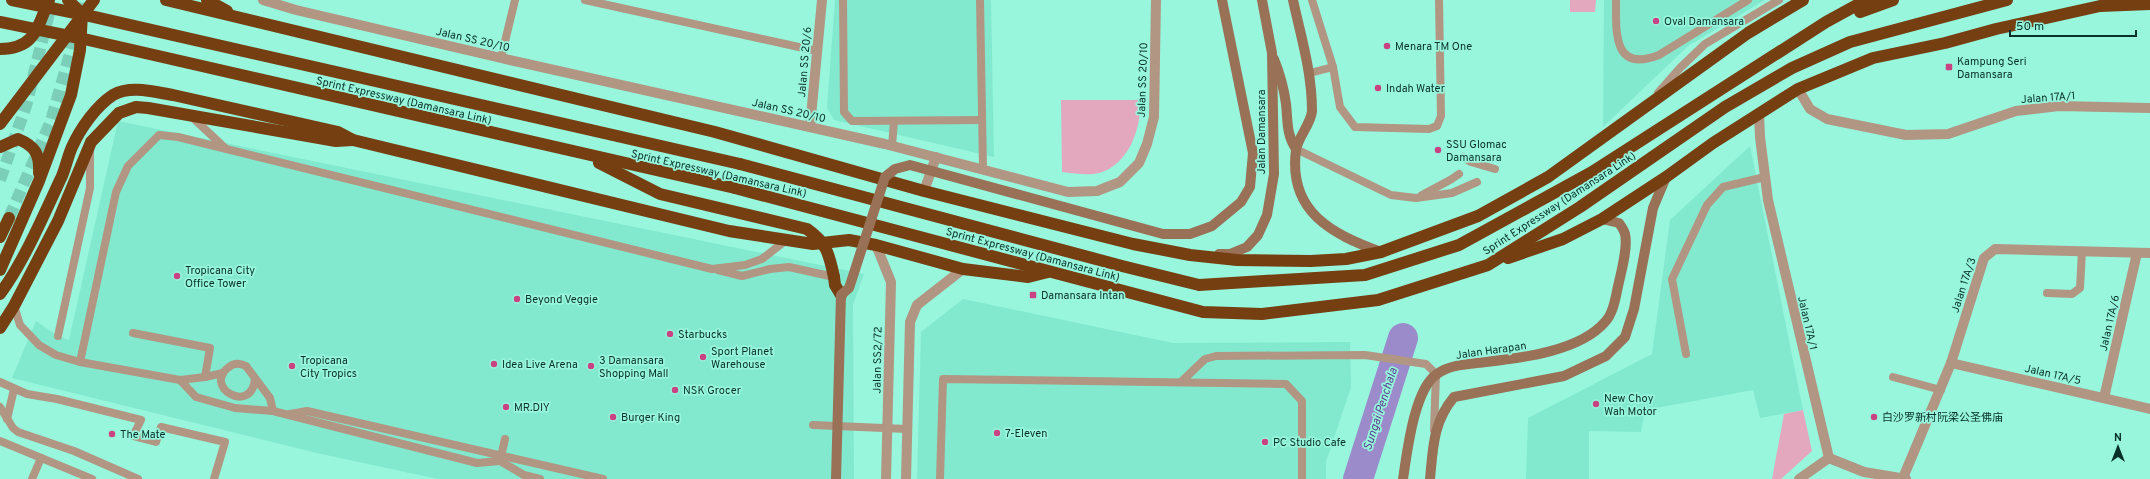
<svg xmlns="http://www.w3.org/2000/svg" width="2150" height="479" font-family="Overpass,'Noto Sans SC',sans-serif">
<rect width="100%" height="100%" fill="#98f6dd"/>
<g fill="#82e9cf">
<path d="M835,0H991L994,157L834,120L827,108Z"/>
<path d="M1604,0H1765L1688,46L1603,127Z"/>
<path d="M118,121L864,274L853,305L854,479H438L321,454L12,378L36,321L58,336L69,340Z"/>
<path d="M1750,146L1803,410L1760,418L1753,390L1645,410L1641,432L1589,431V479H1526L1528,418L1652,354L1670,220Z"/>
<path d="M963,299L1173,343L1350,342L1351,387L1326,462V479H917L921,332Z"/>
</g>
<g fill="#e3a8be">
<path d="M1570,0H1596L1595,12H1570Z"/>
<path d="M1061,100H1140C1142,127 1129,165 1099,173C1088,176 1073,173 1062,172Z"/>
<path d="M1803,410L1812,451L1781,479H1772L1784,414Z"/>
</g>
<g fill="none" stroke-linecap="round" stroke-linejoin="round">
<path stroke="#9b8bcb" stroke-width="30" d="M1358,479L1403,338"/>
<g stroke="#7bcfb9" stroke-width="12" stroke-dasharray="12 6" stroke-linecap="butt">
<path d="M0,180L26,106L51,5"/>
<path d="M9,218L51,121L78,25L79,0"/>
</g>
<g stroke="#b19683" stroke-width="8">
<path d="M585,0L817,51"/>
<path d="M843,0L844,112L852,121L982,120"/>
<path d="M980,0L983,169"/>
<path d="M1312,0L1333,67L1340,107L1355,127L1429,129L1437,126L1441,116L1439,0"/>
<path d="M1616,0C1616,33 1613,73 1659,55L1748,0"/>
<path d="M501,58L515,0"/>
<path d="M1310,73L1333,67"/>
<path d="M1658,93L1680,68L1705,44L1779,0"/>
<path d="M192,117L225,148"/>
<path d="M892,146L894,121"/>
<path d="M1296,149L1391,195L1416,198L1452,193L1477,182"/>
<path d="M1463,157L1471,162L1495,169"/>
<path d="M1422,195L1450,180L1459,174"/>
<path d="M718,270L742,276L770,269L789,267L834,277"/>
<path d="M2047,293L2072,294L2080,288L2082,251"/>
<path d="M14,306L20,325L39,345L56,355L80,362L180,380L205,377L223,373"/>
<path d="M133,333L210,348L205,377"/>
<path d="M58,336L90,188V151"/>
<path d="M1686,354L1672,279L1707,205L1723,187L1765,177"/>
<path d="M80,362L116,192L128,166L159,135L178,137L712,269L745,265L762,259L785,241"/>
<path d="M1893,377L1941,390"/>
<path d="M255,379C251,416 202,386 229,367C234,363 240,363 246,366L270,398L273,411"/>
<path d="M180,380L196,397L235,408L273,411L477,463L500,461"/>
<path d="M0,382L27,394L57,399L141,420L133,436L156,442L161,427L225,442L214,479"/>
<path d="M1181,382L1205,359L1216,356L1365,355L1426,364L1436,374L1434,430"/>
<path d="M0,407L13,428L18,432L74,451L138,479"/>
<path d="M290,414L307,411L603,479"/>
<path d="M7,419L14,389"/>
<path d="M813,425L907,429"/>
<path d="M505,439L500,461L524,475L540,479"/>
<path d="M0,441L92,479"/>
<path d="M32,479L41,458"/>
<path d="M940,479L943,379L1286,384L1302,401V479"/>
</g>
<g stroke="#b19683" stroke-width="10">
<path d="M263,0L296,10L501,58L885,144L1068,192L1097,191L1120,182L1139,163L1147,144L1154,117L1156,0"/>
<path d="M1798,89L1810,109L1827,119L1906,135L1948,134L2016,111L2059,106L2150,108"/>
<path d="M1759,113L1760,137L1768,200L1829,458"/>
<path d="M810,127L822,0"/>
<path d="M924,191L936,157"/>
<path d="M876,245L891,282L886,479"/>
<path d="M1951,363L2150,409"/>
<path d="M2104,398L2137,253"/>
<path d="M1829,458L1864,472L1906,479"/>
<path d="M1903,478L1951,363L1984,258L1995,249L2150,253"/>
<path d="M906,479L910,322L917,305L963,269"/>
<path d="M1799,479L1829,458"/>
</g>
<g stroke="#997156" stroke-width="10">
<path d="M1293,0C1301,37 1312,72 1312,111C1311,124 1298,137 1296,150C1288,212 1332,234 1381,252"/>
<path d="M1274,59C1280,74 1284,88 1286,104C1288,121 1286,134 1296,149"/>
<path d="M1219,254H1230L1247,247L1258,235L1267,215L1274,174L1272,53L1262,0"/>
<path d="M1403,479C1407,453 1414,389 1437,374C1451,364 1470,364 1486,362C1522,358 1580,351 1605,322C1614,313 1616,294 1619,282C1622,269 1628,246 1625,234C1624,230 1621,226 1619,223L1602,219"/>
<path d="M1430,479C1433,448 1433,422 1454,397L1564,376L1606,356L1625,337L1634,309L1653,208L1666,177"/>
</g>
<g stroke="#763f12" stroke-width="12">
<path d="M166,0L715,132L924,191L1133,244L1190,255L1237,260L1311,261L1346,259L1381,252L1478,216L1548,177L1748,33L1803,0"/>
<path d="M207,0L227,11"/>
<path d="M1860,12L1893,0"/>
<path d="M0,49C35,49 37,28 49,0"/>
<path d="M0,124L94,0"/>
<path d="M0,147L18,139C35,146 40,154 39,173"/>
<path d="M740,164L1122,266L1199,285L1365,275L1459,245L1592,172L1826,22L1857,5L1870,0"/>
<path d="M735,188L1203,312L1262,314L1378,300L1488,265L1580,207L1725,107L1792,68L1850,42L2007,0"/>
<path d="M0,237L9,218"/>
<path d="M1508,258L1563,239L1602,219L1666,177L1713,143L1798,89L1873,58L1945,43L1996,29L2100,6L2150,4"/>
<path d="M0,270L39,181L71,95L80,50L82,14L68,0"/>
<path d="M834,277L835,285L841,295"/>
<path d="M0,294C25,260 44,214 62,176C66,166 68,156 72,147C80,129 96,106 113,95C131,85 154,92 173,95L338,132L353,140L729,231L813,244L849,240L876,245L963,269L1028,277L1048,272"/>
<path d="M0,328L14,306L58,221L91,142L119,113L136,107L148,108L336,141L353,140"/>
</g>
<path stroke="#997156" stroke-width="10" d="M836,479L841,295L849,288L852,279L885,177L895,169L910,165L1163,234H1190L1212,226L1241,202L1250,187L1253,153L1222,0"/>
<g stroke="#763f12" stroke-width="12">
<path d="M12,0L90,16L740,164"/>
<path d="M0,22L84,39L735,188"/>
<path d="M599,163L660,194L807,229C827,243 829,254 834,277"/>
</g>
</g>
<g fill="#c94281" stroke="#98f6dd" stroke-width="1.5">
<circle cx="1656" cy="21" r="4"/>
<circle cx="1387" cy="46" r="4"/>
<rect x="1945" y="63" width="8" height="8" rx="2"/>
<circle cx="1378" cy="88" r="4"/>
<circle cx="1438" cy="150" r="4"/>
<circle cx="177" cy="276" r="4"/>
<rect x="1029" y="291" width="8" height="8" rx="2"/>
<circle cx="517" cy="299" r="4"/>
<circle cx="670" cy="334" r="4"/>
<circle cx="703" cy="357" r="4"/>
<circle cx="494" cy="364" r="4"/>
<circle cx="292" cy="366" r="4"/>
<circle cx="591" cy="366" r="4"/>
<circle cx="675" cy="390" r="4"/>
<circle cx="1596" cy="404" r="4"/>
<circle cx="506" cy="407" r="4"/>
<circle cx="613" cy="417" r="4"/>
<circle cx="1874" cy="417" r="4"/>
<circle cx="997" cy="433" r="4"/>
<circle cx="112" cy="434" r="4"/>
<circle cx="1265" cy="442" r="4"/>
</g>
<g text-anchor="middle" stroke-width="3.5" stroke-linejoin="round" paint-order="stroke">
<g font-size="11" fill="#083229" stroke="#98f6dd" text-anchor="start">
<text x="1664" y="25">Oval Damansara</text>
<text x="1395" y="50">Menara TM One</text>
<text x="1957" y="65">Kampung Seri<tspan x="1957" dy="13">Damansara</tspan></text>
<text x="1386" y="92">Indah Water</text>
<text x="1446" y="148">SSU Glomac<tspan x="1446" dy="13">Damansara</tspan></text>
<text x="185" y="274">Tropicana City<tspan x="185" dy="13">Office Tower</tspan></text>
<text x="1041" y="299">Damansara Intan</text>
<text x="525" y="303">Beyond Veggie</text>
<text x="678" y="338">Starbucks</text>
<text x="711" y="355">Sport Planet<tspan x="711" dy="13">Warehouse</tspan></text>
<text x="300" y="364">Tropicana<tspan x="300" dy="13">City Tropics</tspan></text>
<text x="599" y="364">3 Damansara<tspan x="599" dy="13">Shopping Mall</tspan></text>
<text x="502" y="368">Idea Live Arena</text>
<text x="683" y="394">NSK Grocer</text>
<text x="1604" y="402">New Choy<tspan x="1604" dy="13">Wah Motor</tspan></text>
<text x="514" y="411">MR.DIY</text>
<text x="621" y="421">Burger King</text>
<text x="1882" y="421">白沙罗新村阮梁公圣佛庙</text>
<text x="1005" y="437">7-Eleven</text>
<text x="120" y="438">The Mate</text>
<text x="1273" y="446">PC Studio Cafe</text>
</g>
<g font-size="11" fill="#083229" stroke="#98f6dd">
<text transform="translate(473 39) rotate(13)" y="4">Jalan SS 20/10</text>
<text transform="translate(804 62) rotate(-85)" y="4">Jalan SS 20/6</text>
<text transform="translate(1142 80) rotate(-88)" y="4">Jalan SS 20/10</text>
<text transform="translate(2048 97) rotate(-4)" y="4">Jalan 17A/1</text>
<text transform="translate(404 100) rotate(13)" y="4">Sprint Expressway (Damansara Link)</text>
<text transform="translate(789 110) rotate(13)" y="4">Jalan SS 20/10</text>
<text transform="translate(1261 132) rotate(-90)" y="4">Jalan Damansara</text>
<text transform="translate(719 173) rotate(13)" y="4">Sprint Expressway (Damansara Link)</text>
<text transform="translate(1559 203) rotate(-33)" y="4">Sprint Expressway (Damansara Link)</text>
<text transform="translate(1033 254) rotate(15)" y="4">Sprint Expressway (Damansara Link)</text>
<text transform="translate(1963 285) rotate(-72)" y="4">Jalan 17A/3</text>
<text transform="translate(1808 323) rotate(77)" y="4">Jalan 17A/1</text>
<text transform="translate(2109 323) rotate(-77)" y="4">Jalan 17A/6</text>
<text transform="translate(1491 350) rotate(-8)" y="4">Jalan Harapan</text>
<text transform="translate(877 360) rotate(-89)" y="4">Jalan SS2/72</text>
<text transform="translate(2053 374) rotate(13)" y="4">Jalan 17A/5</text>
</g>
<g font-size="12" font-style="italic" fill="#573e8c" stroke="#98f6dd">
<text transform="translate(1380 409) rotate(-72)" y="4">Sungai Penchala</text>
</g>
</g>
<g transform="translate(2118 447)" stroke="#98f6dd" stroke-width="3" paint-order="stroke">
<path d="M0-3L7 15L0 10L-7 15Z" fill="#083229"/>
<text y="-6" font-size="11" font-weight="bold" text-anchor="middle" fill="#083229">N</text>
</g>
<path d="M2010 30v6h126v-6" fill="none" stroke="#083229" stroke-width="2"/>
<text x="2016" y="30" font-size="12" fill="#083229" stroke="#98f6dd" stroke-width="3" paint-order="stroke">50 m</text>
</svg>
